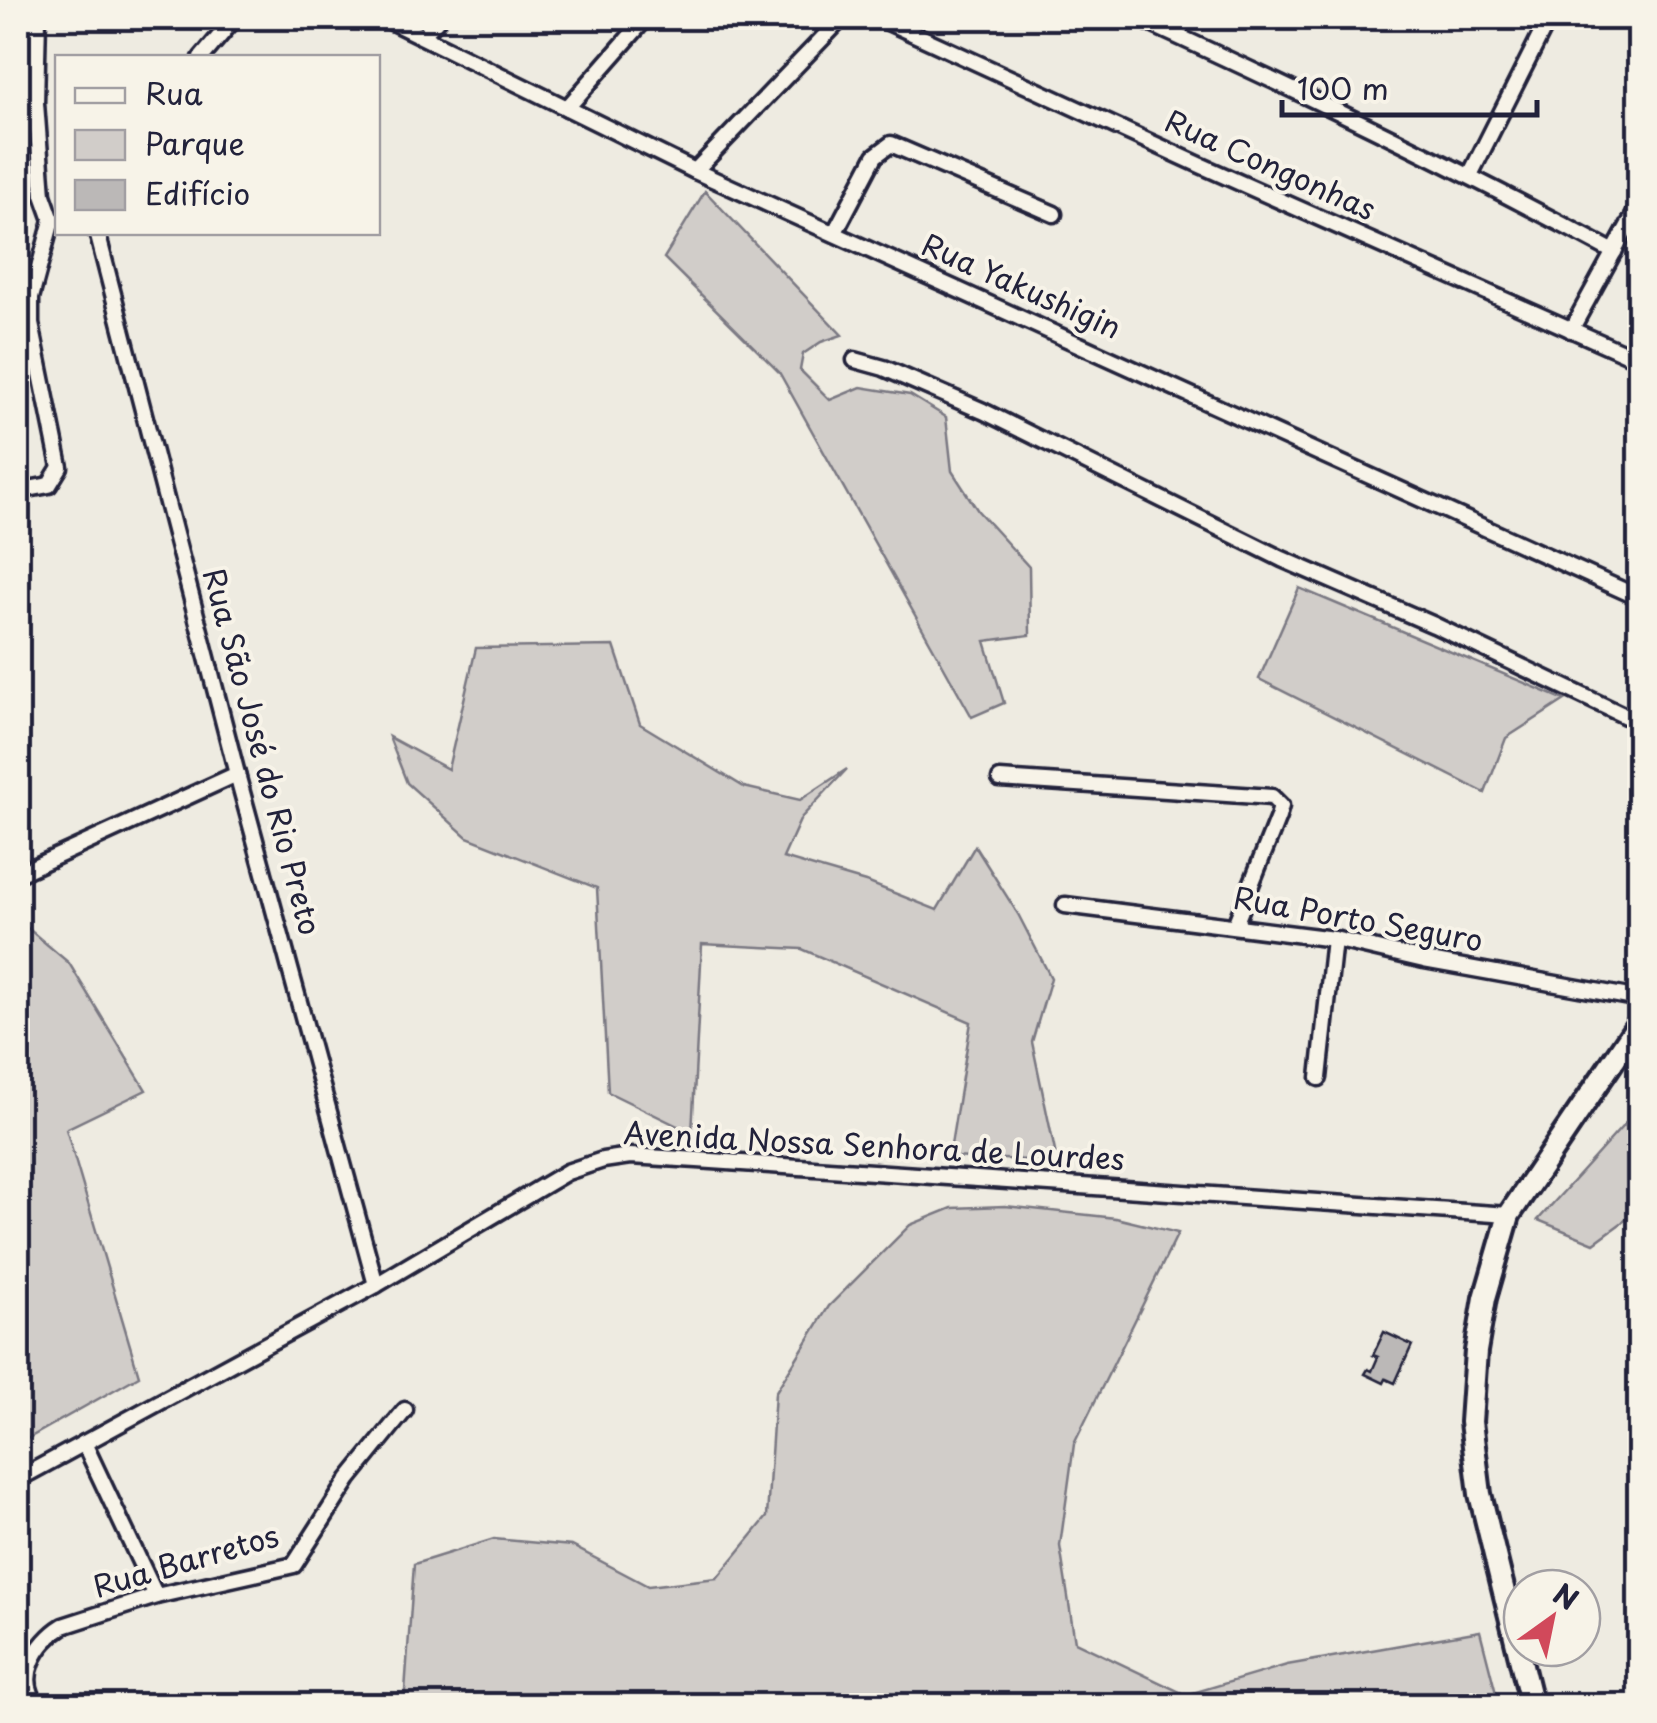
<svg xmlns="http://www.w3.org/2000/svg" width="1657" height="1723" font-family="'Playpen Sans',sans-serif">
<rect width="100%" height="100%" fill="#eeebe1"/>
<filter id="ink" filterUnits="userSpaceOnUse"><feTurbulence type="fractalNoise" baseFrequency=".01" numOctaves="2"/><feDisplacementMap in="SourceGraphic" scale="20" xChannelSelector="R" yChannelSelector="G"/><feConvolveMatrix kernelMatrix="1 2 1 2 8 2 1 2 1" color-interpolation-filters="sRGB"/></filter>
<g filter="url(#ink)">
<g fill="#d1cdc9" stroke="#7a7882" stroke-width="2.5">
<path d="M705,191L842,335L821,342L803,354L800,370L830,400L861,387L910,395L946,417L952,471L978,511L1029,567L1030,635L985,641L1004,703L972,717L779,372L664,258Z"/>
<path d="M1299,588L1565,700L1506,738L1485,793L1259,679Z"/>
<path d="M614,646L640,724L744,787L800,800L847,769L801,818L783,858L869,883L937,910L975,846L1018,914L1051,978L1032,1042L1057,1161L949,1157L971,1022L802,949L702,944L692,1133L608,1092L597,888L467,837L407,783L389,737L448,769L476,648Z"/>
<path d="M18,920L69,963L146,1090L66,1129L139,1376L18,1444Z"/>
<path d="M1639,1108V1210L1594,1243L1538,1220Z"/>
<path d="M1005,1206L1116,1218L1178,1233L1074,1444L1060,1546L1075,1642L1186,1695L1287,1665L1480,1631L1499,1705H404L414,1564L494,1539L572,1546L648,1586L717,1578L767,1517L775,1393L829,1306L910,1225L952,1208Z"/>
</g>
<g fill="none" stroke-linecap="round" stroke-linejoin="round">
<path stroke="#716f7b" stroke-width="5" d="M18,75L20,72"/>
</g>
<path fill="#bbb8b7" stroke="#22223b" stroke-width="2.5" d="M1384,1332L1412,1345L1395,1383L1386,1379L1384,1383L1365,1374L1368,1369L1372,1371L1378,1357L1373,1355Z"/>
<g fill="none" stroke-linecap="round" stroke-linejoin="round">
<g stroke="#22223b" stroke-width="21">
<g id="street">
<path d="M38,18L36,103L43,195L52,220L57,221"/>
<path d="M384,18L695,171L1640,598"/>
<path d="M879,18L1200,165L1640,360"/>
<path d="M1138,18C1299,91 1458,168 1614,252"/>
<path d="M422,36L439,18"/>
<path d="M201,58L235,18"/>
<path d="M567,108L646,18"/>
<path d="M695,171L842,18"/>
<path d="M1470,175L1549,18"/>
<path d="M97,232L237,774L376,1285"/>
<path d="M835,232L875,156L891,144L1054,214"/>
<path d="M1571,330L1640,204"/>
<path d="M855,360L884,368L983,411L1282,559L1434,625L1640,723"/>
<path d="M18,491L49,485L60,467L31,324V298L52,220"/>
<path d="M1000,779L1272,797L1281,806L1278,817L1235,925"/>
<path d="M18,874L237,774"/>
<path d="M1065,905L1334,939L1424,960L1640,999"/>
<path d="M1319,1078L1334,939"/>
<path d="M84,1443L156,1596"/>
<path d="M18,1479L376,1285L567,1172L603,1160L630,1156L697,1160L1509,1215"/>
<path d="M39,1706C14,1679 37,1642 63,1626L156,1596L294,1565L349,1479L405,1410"/>
</g>
</g>
<g stroke="#22223b" stroke-width="28">
<path id="secondary" d="M1532,1706L1480,1494L1471,1422L1476,1351L1485,1298L1509,1215L1640,1021"/>
</g>
<use href="#street" stroke="#f7f3e8" stroke-width="14"/>
<use href="#secondary" stroke="#f7f3e8" stroke-width="20"/>
</g>
</g>
<g text-anchor="middle" stroke-width="8" stroke-linejoin="round" paint-order="stroke">
<g font-size="30" fill="#22223b" stroke="#f7f3e8">
<text transform="translate(1270 166) rotate(24)" y="10">Rua Congonhas</text>
<text transform="translate(1021 287) rotate(24)" y="10">Rua Yakushigin</text>
<text transform="translate(261 752) rotate(75)" y="10">Rua São José do Rio Preto</text>
<text transform="translate(1358 920) rotate(10)" y="10">Rua Porto Seguro</text>
<text transform="translate(874 1147) rotate(3)" y="10">Avenida Nossa Senhora de Lourdes</text>
<text transform="translate(186 1562) rotate(-16)" y="10">Rua Barretos</text>
</g>
</g>
<rect width="1657" height="1723" fill="none" stroke="#f7f3e8" stroke-width="60"/>
<rect x="30" y="30" width="1597" height="1663" fill="none" stroke="#22223b" stroke-width="4" filter="url(#ink)"/>
<rect x="55" y="55" width="325" height="180" fill="#f7f3e8" stroke="#a29fa3" stroke-width="2.5"/>
<rect x="75" y="88" width="50" height="15" fill="#f7f3e8" stroke="#a29fa3" stroke-width="2.5"/>
<text x="145" y="105" font-size="30" fill="#22223b">Rua</text>
<rect x="75" y="130" width="50" height="30" fill="#d1cdc9" stroke="#a29fa3" stroke-width="2.5"/>
<text x="145" y="155" font-size="30" fill="#22223b">Parque</text>
<rect x="75" y="180" width="50" height="30" fill="#bbb8b7" stroke="#a29fa3" stroke-width="2.5"/>
<text x="145" y="205" font-size="30" fill="#22223b">Edifício</text>
<g transform="translate(1552 1618) rotate(33)"><circle r="48" fill="#f7f3e8" stroke="#a29fa3" stroke-width="2.5"/>
<path d="M0-8L18 38L0 25L-18 38Z" fill="#d1495b"/>
<text y="-15" font-size="28" font-weight="bold" text-anchor="middle" fill="#22223b">N</text>
</g>
<path d="M1282 100v15h255v-15" fill="none" stroke="#22223b" stroke-width="5"/>
<text x="1297" y="100" font-size="30" fill="#22223b" stroke="#f7f3e8" stroke-width="8" paint-order="stroke">100 m</text>
</svg>
